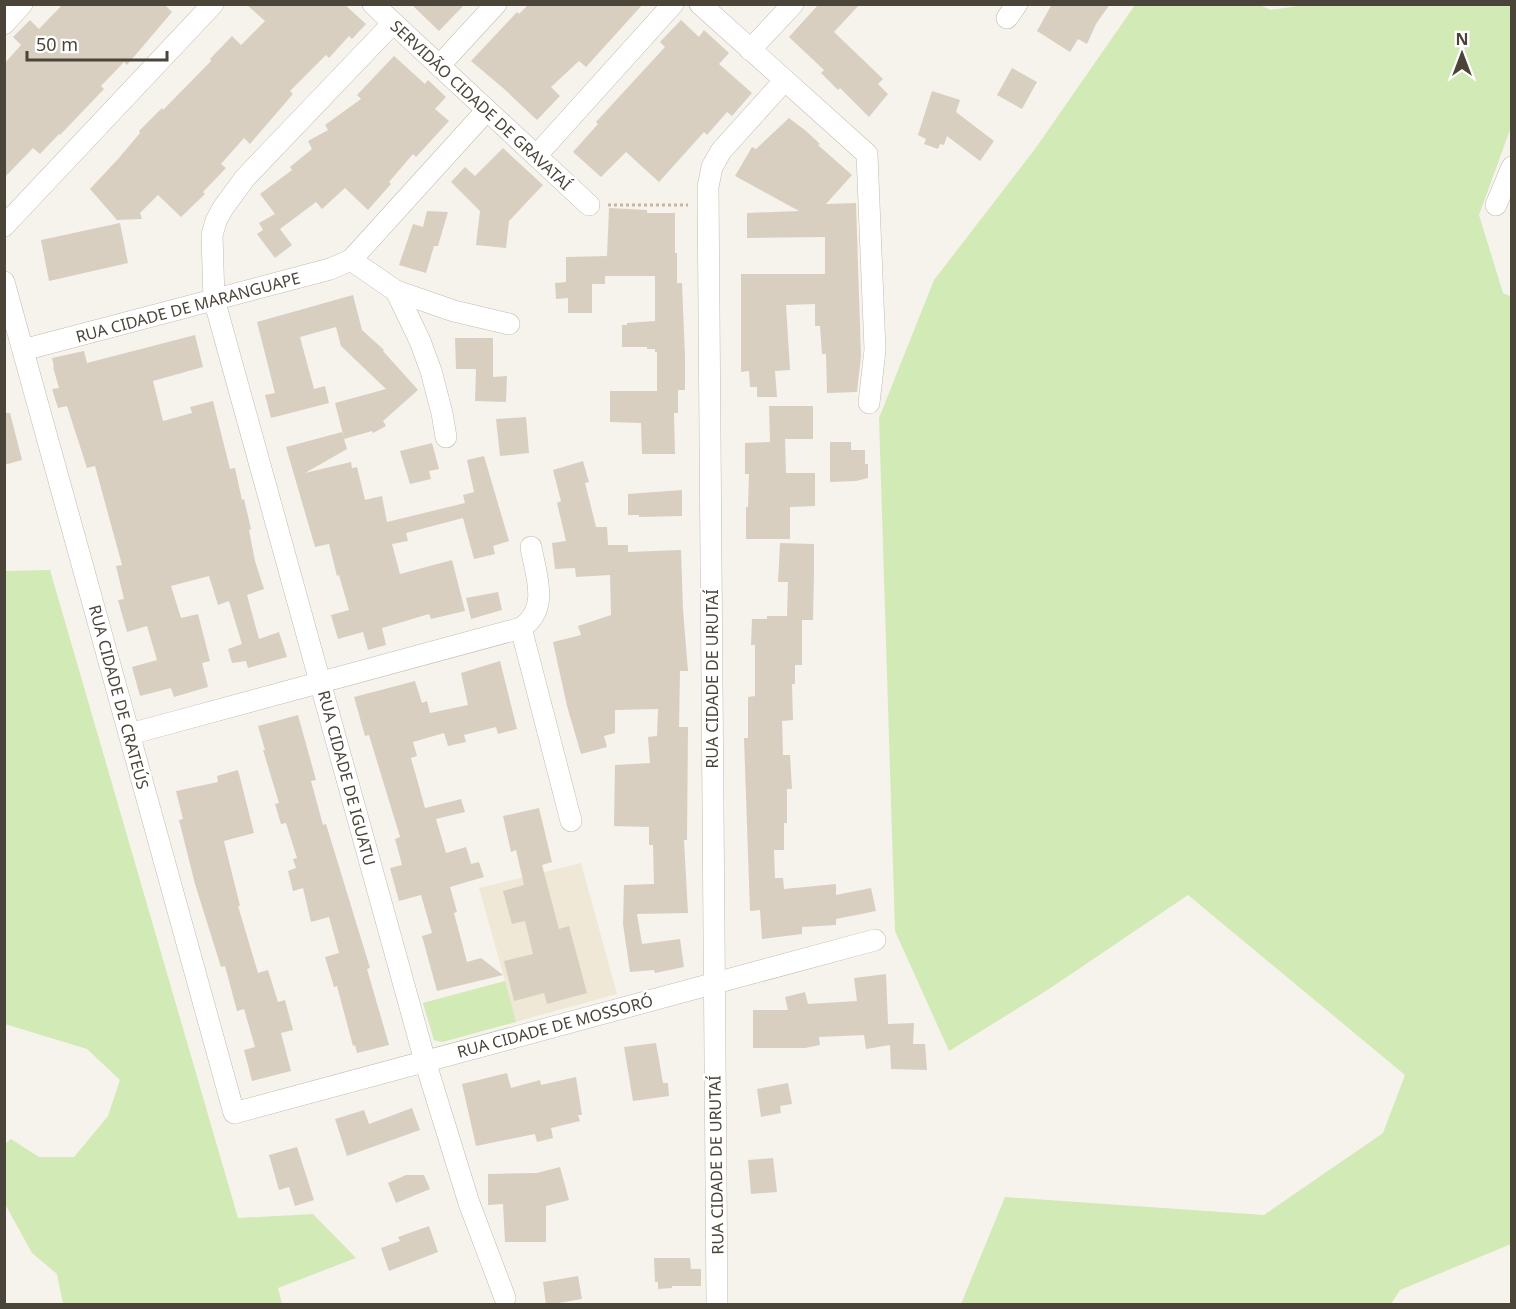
<svg xmlns="http://www.w3.org/2000/svg" width="1516" height="1309" font-family="'Noto Sans',sans-serif">
<rect width="100%" height="100%" fill="#f6f3ec"/>
<path fill="#efe8d6" d="M581,863L617,994L442,1042L434,1040L423,1003L505,981L479,888Z"/>
<g fill="#d2eab5">
<path d="M1257,4L1271,10L1311,4L1511,5V127L1479,215L1503,293L1512,297L1511,1244L1400,1290L1391,1304H961L1005,1197L1264,1215L1383,1133L1405,1075L1188,895L1049,989L949,1051L895,931L879,418L934,280L1035,149L1135,5Z"/>
<path d="M50,570L238,1218L313,1214L356,1258L278,1288L282,1304H63L57,1274L32,1253L5,1204V1144L11,1139L39,1157H74L108,1116L120,1080L87,1049L5,1024V571Z"/>
<path d="M505,981L516,1022L442,1042L434,1040L423,1003Z"/>
</g>
<g fill="#d8cfc1">
<path d="M63,4H164L172,12L127,65L124,62L101,86L104,89L60,135L59,134L40,154L33,148L4,178V64L21,45L13,37L30,20L39,29Z"/>
<path d="M246,4H344L366,24L352,39L349,36L329,58L326,55L290,91L293,94L250,144L244,138L221,164L226,168L203,192L205,194L181,217L158,195L140,213L142,219L117,220L90,189L118,159L140,133L139,131L162,108L163,110L211,61L210,59L232,36L241,45L265,21Z"/>
<path d="M411,4H465L439,31Z"/>
<path d="M529,4H643L586,67L579,61L551,87L560,96L537,120L503,88L471,61L517,12L519,14Z"/>
<path d="M819,4H860L834,32L883,79L878,84L888,94L869,117L840,88L838,90L821,73L824,70L789,37Z"/>
<path d="M1052,4H1110L1096,24L1087,44L1078,39L1070,52L1037,31Z"/>
<path d="M681,20L699,37L704,30L729,53L719,64L752,93L732,116L727,112L707,135L704,132L659,182L626,152L601,177L573,152L598,124L596,122L665,47L660,42Z"/>
<path d="M394,56L425,84L428,80L446,97L435,109L449,121L416,157L413,154L389,182L391,184L368,210L345,188L322,209L316,202L280,229L292,245L275,258L257,234L263,230L259,223L275,214L260,194L292,170L290,167L312,149L308,141L328,130L325,125L361,99L357,95Z"/>
<path d="M1012,68L1037,82L1022,109L997,95Z"/>
<path d="M932,91L960,100L956,112L994,141L980,161L947,136L944,145L940,144L938,149L924,144L926,139L918,135Z"/>
<path d="M789,118L806,131L820,144L818,145L852,175L826,204L856,203L861,356L857,392L827,393L826,354H822L820,326H815V304L786,305L790,370L775,371L777,397H757V387H750L749,371L741,372V274H825V237L747,238V213L799,211L735,176L752,147L756,149Z"/>
<path d="M503,148L543,185L509,221L506,248L476,245L480,211L451,182L465,167L475,176Z"/>
<path d="M609,208L647,210V213H675V253H677V283H682L685,357V390H678V413H674L675,454H642L641,423L610,422V391H657V352H655V349H647V347H622V325H627V323L655,321V276H605V284H592V313H568V298L556,299L555,283L566,282V257L607,256Z"/>
<path d="M427,211L448,212L438,246H434L426,273L399,265L413,224L423,227Z"/>
<path d="M120,223L128,263L49,281L41,240Z"/>
<path d="M353,295L362,330L384,350L383,351L418,390L383,421L386,426L373,433L372,431L344,439L347,449L305,473L351,462L352,468L357,467L365,500L382,496L387,522L465,503L463,495L474,492L467,460L484,456L509,541L493,546L495,554L474,559L463,518L406,533L408,541L392,544L400,574L452,560L465,611L431,619L429,614L382,628L386,645L368,650L363,632L338,639L331,615L349,610L339,575L337,576L329,544L315,547L286,447L342,432L344,438L335,403L386,389L341,346L336,327L300,337L314,389L325,386L329,403L271,418L265,395L275,393L257,322Z"/>
<path d="M195,335L203,367L153,381L163,421L192,413L190,407L213,401L230,469L235,468L242,500L244,499L251,529L249,530L255,561L264,589L247,595L259,639L279,632L287,657L248,668L246,661L232,663L228,649L242,644L229,601L218,605L209,576L171,586L181,618L198,614L210,661L202,663L208,687L174,697L171,688L140,696L132,667L157,660L147,626L127,632L118,600L124,599L116,566L122,565L95,466L87,468L67,406L58,408L52,389L59,388L53,367H54L52,358L84,351L87,363Z"/>
<path d="M455,338H493V377L507,376L506,402L475,401L476,369H456Z"/>
<path d="M769,406H813V439H785L786,473H815V506L790,507V539H746V507H748L749,474H745V443L770,442Z"/>
<path d="M4,413H10L22,460L4,465Z"/>
<path d="M526,417L529,453L500,456L496,419Z"/>
<path d="M830,442H851V450H865V464H868V478L856,481L830,482Z"/>
<path d="M432,443L439,469L429,471L431,479L410,484L400,451Z"/>
<path d="M583,461L589,482L585,483L596,527H607L608,545H628V552L681,550L683,610L688,671H680L679,727H688L687,840H684L688,913L637,914L642,944L680,939L684,967L655,973L654,970L630,972L623,924L624,885L654,884L653,845H649V827L614,826L615,765L650,763L648,737L657,736L658,709L615,710V733L604,736L607,747L581,754L567,706L553,642L581,635L578,626L611,615L610,575L576,577L575,568L555,569L552,543L566,541L557,503L561,501L553,470Z"/>
<path d="M682,490V516L639,517V515H628V494Z"/>
<path d="M780,543L814,544V573L813,620H802V665H795V684H792L793,720L782,721L783,755H790L792,789H787V823H784V850H774L775,878H783L784,889L836,884V895L871,888L876,911L836,919V925L802,927V934L762,939L760,910L750,911L744,738H748V697L755,696V645H751L752,619H767V616H787L788,582H778Z"/>
<path d="M498,592L502,610L471,619L466,598Z"/>
<path d="M500,661L517,729L498,734L496,727L464,735L466,742L448,746L444,733L413,742L417,756L411,758L425,808L461,799L465,812L436,819L446,853L466,847L471,864L479,862L484,877L450,887L457,912L454,913L467,962L481,958L503,975L437,991L422,936L432,933L421,895L399,901L390,868L402,865L395,839L400,837L369,735L365,736L354,697L415,681L422,703L427,701L430,713L468,705L461,673Z"/>
<path d="M298,715L316,780L311,781L323,825L326,824L370,968L367,969L389,1045L357,1053L355,1045L353,1046L337,986L334,987L325,957L339,953L329,917L311,922L303,888L293,891L288,871L296,868L293,859L297,858L286,823L281,824L275,804L279,803L263,750H265L258,726Z"/>
<path d="M238,770L254,833L224,841L240,906H238L258,973L268,970L278,1002L285,1000L293,1030L281,1033L291,1071L252,1081L244,1050L255,1047L244,1009L237,1011L225,966L221,967L195,884L179,820L183,819L176,791L218,782L217,776Z"/>
<path d="M539,808L552,862L542,865L559,929L569,926L587,993L547,1004L544,993L514,1001L504,961L533,954L525,921L512,924L503,891L524,885L516,850L511,852L503,816Z"/>
<path d="M886,974L888,1024L914,1023L913,1044H925L927,1070L891,1069L890,1045L866,1049L864,1035L819,1037L820,1045L805,1048H753V1010H788L785,997L805,992L808,1004L857,1001L854,978Z"/>
<path d="M656,1043L663,1083H668L669,1096L633,1101L624,1047Z"/>
<path d="M507,1073L511,1088L540,1080L541,1085L576,1077L582,1115H578L580,1121L551,1128L553,1138L537,1142L535,1134L476,1146L462,1084Z"/>
<path d="M788,1083L792,1104L780,1106L781,1113L761,1117L757,1089Z"/>
<path d="M412,1108L420,1130L347,1156L335,1119L364,1110L369,1124Z"/>
<path d="M297,1147L314,1200L295,1206L289,1187L279,1190L269,1155Z"/>
<path d="M773,1158L777,1192L751,1194L748,1160Z"/>
<path d="M560,1167L569,1200L546,1206V1242H505L503,1204L488,1205V1174L537,1173Z"/>
<path d="M406,1175H424L430,1189L396,1203L388,1183Z"/>
<path d="M429,1226L438,1252L389,1271L381,1248L400,1241L398,1237Z"/>
<path d="M654,1258H690L691,1269H701V1286H672V1288L658,1289V1282H655Z"/>
<path d="M578,1276L582,1299L546,1305L543,1282Z"/>
</g>
<g fill="none" stroke-linecap="round" stroke-linejoin="round">
<g stroke="#c2bbae" stroke-width="22">
<g id="minor">
<path d="M373,4L589,205"/>
<path d="M700,4L867,154L875,350L869,403"/>
<path d="M1007,18L1017,4"/>
<path d="M393,23L245,178L223,208L216,221L212,235L214,299L425,1061L469,1203L505,1298"/>
<path d="M4,24L22,4"/>
<path d="M750,50L793,4"/>
<path d="M439,66L496,4"/>
<path d="M536,156L673,4"/>
<path d="M1496,205L1512,167"/>
<path d="M4,226L213,4"/>
<path d="M351,260L396,291L420,341L431,371L442,413L446,437"/>
<path d="M4,282L234,1113L875,940"/>
<path d="M396,291L454,311L509,324"/>
<path d="M23,350L330,269L351,260L487,110"/>
<path d="M521,628L571,821"/>
<path d="M130,734L521,628C550,609 536,576 531,547"/>
<path d="M717,1304L708,187L712,167L721,151L784,81"/>
</g>
</g>
<path stroke="#c4b79f" stroke-width="3" stroke-dasharray="3 3" stroke-linecap="butt" d="M608,205H688"/>
<use href="#minor" stroke="#fff" stroke-width="21"/>
</g>
<g text-anchor="middle" stroke-width="5" stroke-linejoin="round" paint-order="stroke">
<g font-size="16" fill="#4b4439" stroke="#fff">
<text transform="translate(481 105) rotate(43)" y="6">SERVIDÃO CIDADE DE GRAVATAÍ</text>
<text transform="translate(188 307) rotate(-15)" y="6">RUA CIDADE DE MARANGUAPE</text>
<text transform="translate(712 679) rotate(-90)" y="6">RUA CIDADE DE URUTAÍ</text>
<text transform="translate(119 697) rotate(75)" y="6">RUA CIDADE DE CRATEÚS</text>
<text transform="translate(347 778) rotate(75)" y="6">RUA CIDADE DE IGUATU</text>
<text transform="translate(555 1026) rotate(-15)" y="6">RUA CIDADE DE MOSSORÓ</text>
<text transform="translate(716 1165) rotate(-91)" y="6">RUA CIDADE DE URUTAÍ</text>
</g>
</g>
<rect width="1516" height="1309" fill="none" stroke="#4b4439" stroke-width="12"/>
<g transform="translate(1462 54)" stroke="#ffffff" stroke-width="4.5" paint-order="stroke">
<path d="M0-4.5L10 22L0 15L-10 22Z" fill="#4b4439"/>
<text y="-9" font-size="16" font-weight="bold" text-anchor="middle" fill="#4b4439">N</text>
</g>
<path d="M27 51v9h140v-9" fill="none" stroke="#4b4439" stroke-width="3"/>
<text x="36" y="51" font-size="18" fill="#4b4439" stroke="#ffffff" stroke-width="4.5" paint-order="stroke">50 m</text>
</svg>
